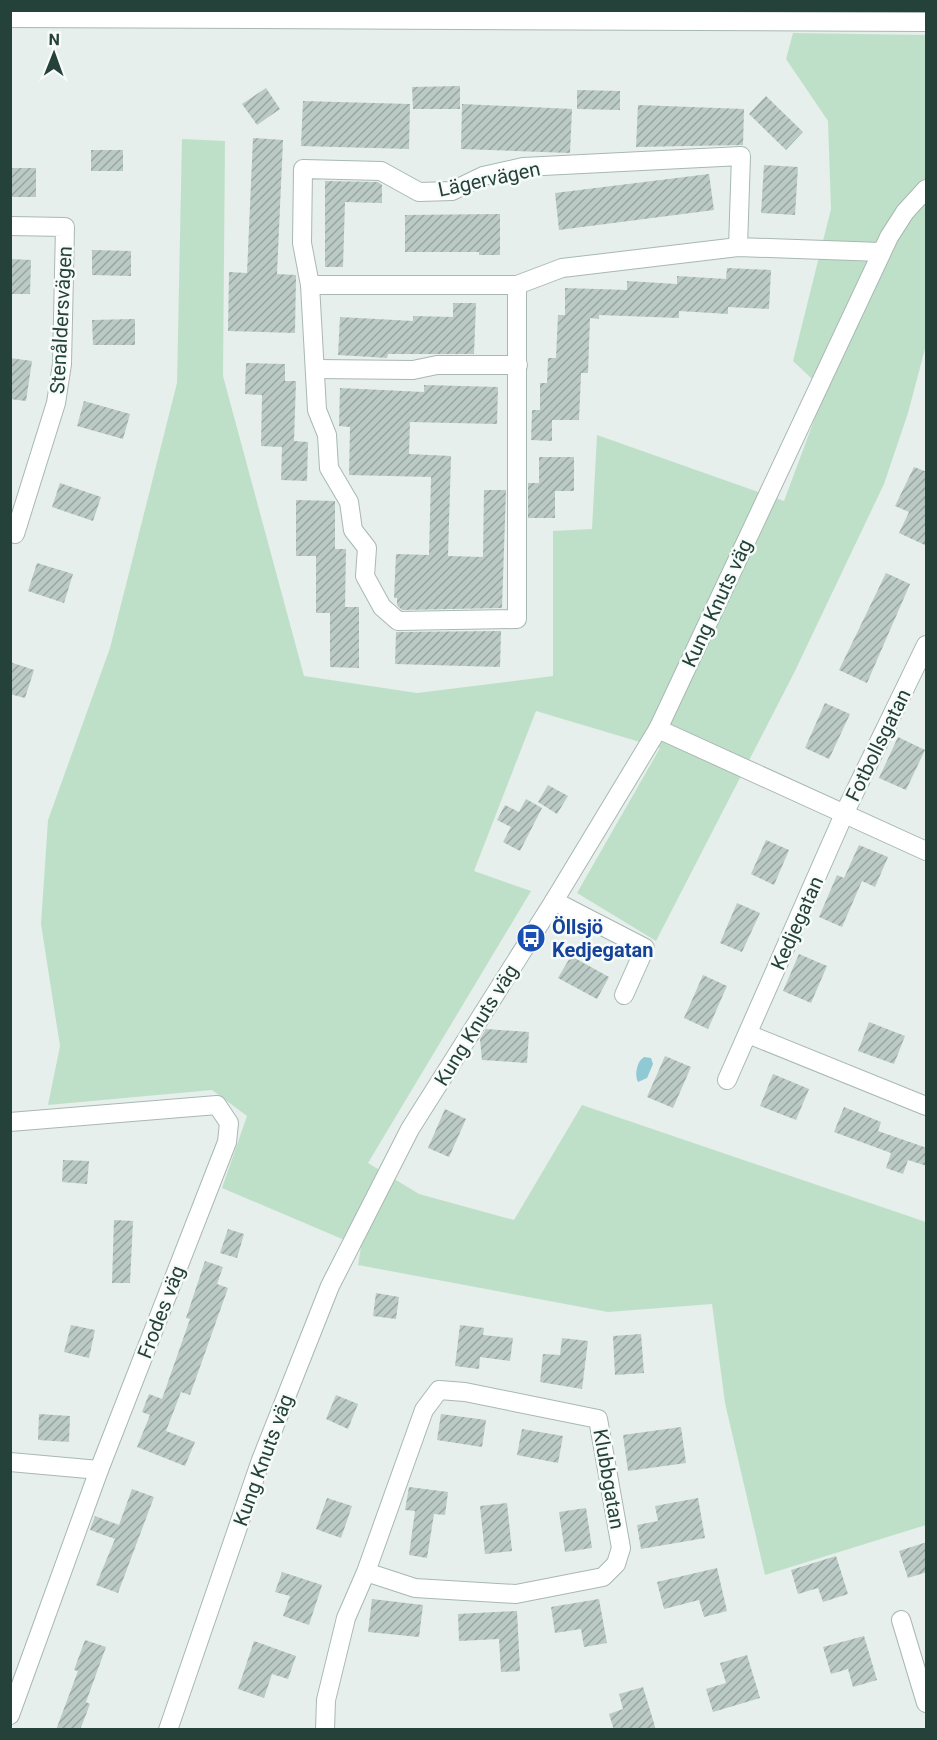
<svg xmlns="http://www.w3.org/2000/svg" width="937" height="1740" font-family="Roboto,sans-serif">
<defs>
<pattern id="building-hatch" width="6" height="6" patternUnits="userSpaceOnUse" patternTransform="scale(1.5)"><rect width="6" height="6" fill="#bbcac4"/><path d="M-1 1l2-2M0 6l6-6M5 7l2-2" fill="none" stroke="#98a6a0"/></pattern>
</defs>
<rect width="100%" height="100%" fill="#e6efeb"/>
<path fill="#bfe0c8" d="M793,33L926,35V345L908,413L884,484L794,673L656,941L577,893L660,748L536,711L474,871L531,891L368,1163L419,1194L514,1220L582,1105L926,1222V1525L765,1575L725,1403L712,1304L608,1312L358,1265L361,1247L222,1188L247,1116L212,1090L48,1105L60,1046L41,924L48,820L110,648L177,383L182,139L225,141L223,376L304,676L417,693L553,676V531L592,529L597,435L784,501L825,391L793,361L831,209L828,121L786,59Z"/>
<path fill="#8ec9d4" d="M644,1057L651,1058L653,1064L647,1078L638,1082C634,1075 637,1061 644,1057Z"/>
<g fill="url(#building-hatch)">
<path d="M460,86V109H413L412,87Z"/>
<path d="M266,88L280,109L257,125L242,104Z"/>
<path d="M577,90L620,91V110L577,109Z"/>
<path d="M766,96L803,132L786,150L749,114Z"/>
<path d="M303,101L410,104L409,149L301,146Z"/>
<path d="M462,104L572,109L570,153L461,149Z"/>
<path d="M638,105L744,109L743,145L636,147Z"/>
<path d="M253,138L283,140L277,274L296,275L295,333L228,331L229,272L247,273Z"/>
<rect x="91" y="150" width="32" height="21"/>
<path d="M764,165L798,167L795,215L761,213Z"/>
<rect x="10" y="168" width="26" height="29"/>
<path d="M709,174L714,210L559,230L555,193Z"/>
<path d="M325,181L378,182L382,185V203L345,202L343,267H325Z"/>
<path d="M500,214V255H479V252H405V215Z"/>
<path d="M92,250L131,251V276L92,275Z"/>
<path d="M10,259L31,260L30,294H10Z"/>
<path d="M727,268L771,270L769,309L728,307V314L679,311V318L599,315V319L590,318L588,373H581L579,420H552V441L531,440L532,410H540V383H547L548,358H556L558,315H565V288L627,290V281L677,284V276L726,279Z"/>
<path d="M453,303H476L474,354H388L387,358L338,355L340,317L413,321V316L453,317Z"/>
<path d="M135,319V345H93L92,320Z"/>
<path d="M10,358L32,361L26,401L10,399Z"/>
<path d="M246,363L285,364V381H296L294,441L308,442L307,481L281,480L282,447L261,446L262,395L245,394Z"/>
<path d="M424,385L498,387L497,424L410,422L409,454L451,456L448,556L483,557L484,490H506L502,608L402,610L397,605V598H394L396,554L429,555L431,477L349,475L350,427L339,426L340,388L424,392Z"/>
<path d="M84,401L130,414L123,439L77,426Z"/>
<path d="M539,457H574V491H555V518H528V483H539Z"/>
<path d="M914,467L927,472V546L899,533L909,512L895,506Z"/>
<path d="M60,483L101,497L93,521L52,507Z"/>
<path d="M296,500L335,501V549H346L345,607H359V668L330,667V613H316V556H296Z"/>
<path d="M37,563L73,574L64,603L28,591Z"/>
<path d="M886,573L910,584L867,683L839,670Z"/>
<path d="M501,631L500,667L395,664L396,632Z"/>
<path d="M10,662L34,670L25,698L10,694Z"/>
<path d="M825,703L850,714L829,759L805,748Z"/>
<path d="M898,737L925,750L906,790L879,778Z"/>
<path d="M548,785L568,796L557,814L538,802Z"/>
<path d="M526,799L542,808L520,851L503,842L511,827L497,820L505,805L519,812Z"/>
<path d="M766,840L789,850L774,885L751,874Z"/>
<path d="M859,845L888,857L875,887L862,881L842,927L819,917L837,875L844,878Z"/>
<path d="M737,903L760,913L742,952L720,943Z"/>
<path d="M799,954L827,966L811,1003L783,991Z"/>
<path d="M571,956L609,977L597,999L558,978Z"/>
<path d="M703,975L727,986L708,1029L684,1018Z"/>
<path d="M869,1022L905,1036L894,1064L858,1051Z"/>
<path d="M486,1029L529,1032L527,1063L482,1060L480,1039Z"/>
<path d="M665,1056L691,1067L673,1108L647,1097Z"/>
<path d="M773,1074L809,1089L796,1120L760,1106Z"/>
<path d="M844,1107L881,1122L878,1131L927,1148V1166L908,1160L903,1174L886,1168L891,1153L834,1132Z"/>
<path d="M445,1109L466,1119L449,1157L428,1148Z"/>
<path d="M63,1160L89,1161L87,1184L62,1182Z"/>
<path d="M114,1220L133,1221L130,1283H112Z"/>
<path d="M228,1229L244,1234L237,1258L220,1253Z"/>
<path d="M205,1261L223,1267L217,1284L228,1288L190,1395L181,1392L166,1431L195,1442L185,1466L137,1447L150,1415L142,1412L149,1394L162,1399L190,1319L186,1318Z"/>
<path d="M376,1293L399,1297L396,1319L373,1316Z"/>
<path d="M71,1325L95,1330L89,1358L64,1352Z"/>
<path d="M460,1325L484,1328L483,1335L513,1338L510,1361L480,1357L479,1369L455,1366Z"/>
<path d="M641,1334L644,1373L615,1375L613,1336Z"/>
<path d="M562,1338L588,1341L582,1389L540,1382L543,1354L560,1355Z"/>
<path d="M336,1395L358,1404L348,1429L326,1419Z"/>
<path d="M39,1414L70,1416L69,1442L38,1440Z"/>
<path d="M441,1414L486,1420L482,1447L437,1440Z"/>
<path d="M681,1427L686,1463L628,1471L623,1435Z"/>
<path d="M522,1429L563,1436L558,1463L517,1455Z"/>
<path d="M409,1487L448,1492L445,1515L434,1514L427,1558L409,1555L415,1511L405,1510Z"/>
<path d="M132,1489L154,1497L118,1593L96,1585L115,1539L90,1530L95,1516L119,1525Z"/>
<path d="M327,1498L352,1506L341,1538L316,1529Z"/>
<path d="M698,1498L705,1538L641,1549L637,1525L658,1521L655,1506Z"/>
<path d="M507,1503L512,1551L485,1554L480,1506Z"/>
<path d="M586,1508L592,1548L565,1552L559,1512Z"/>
<path d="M927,1542V1572L908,1578L899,1551Z"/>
<path d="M836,1556L848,1594L823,1602L818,1588L798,1594L791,1570Z"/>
<path d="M717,1568L727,1611L704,1617L699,1600L664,1609L657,1582Z"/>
<path d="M282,1572L322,1585L309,1625L283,1616L290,1596L275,1592Z"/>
<path d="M372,1599L423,1605L419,1637L368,1632Z"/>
<path d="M599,1599L607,1643L584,1647L581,1629L555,1633L551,1607Z"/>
<path d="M517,1611L520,1671L501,1672L499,1639L459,1641L458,1614Z"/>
<path d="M864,1636L877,1680L853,1687L848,1669L831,1674L823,1647Z"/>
<path d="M85,1640L106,1647L86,1702L90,1704L80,1730H56L78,1671L74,1670Z"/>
<path d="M254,1641L296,1656L288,1679L272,1674L264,1698L238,1689Z"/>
<path d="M747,1655L760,1698L713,1712L706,1689L726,1683L720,1663Z"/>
<path d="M643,1687L656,1730H614L609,1714L623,1709L619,1694Z"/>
</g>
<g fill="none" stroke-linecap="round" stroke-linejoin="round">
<g stroke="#a8b8b2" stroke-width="20">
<g id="minor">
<path d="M10,18L926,22"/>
<path d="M10,226L65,227L62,364L56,403L15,534L10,532"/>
<path d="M738,247L741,156L523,167L483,176L452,191L419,192L381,171L303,169L302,243L310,285L317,410L327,435L329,468L349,502L353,530L367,548L365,576L382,607L398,621L517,619V285L562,268L738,247L881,252"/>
<path d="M310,285H517"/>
<path d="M316,369L413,370L437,365H518"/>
<path d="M658,729L926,851"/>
<path d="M554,901L645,948L624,995"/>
<path d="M748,1034L926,1106"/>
<path d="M727,1080L845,812L926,645"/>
<path d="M10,1122L217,1105L229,1123L227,1142L99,1470L10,1715"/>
<path d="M10,1462L99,1470"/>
<path d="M901,1620L926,1703"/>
<path d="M168,1730L261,1460L330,1286L410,1129L554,901L658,729L889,237L905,212L926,189"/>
<path d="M325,1730L326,1700L346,1618L366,1572L424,1410L439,1390L465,1392L598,1419L621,1548L616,1564L603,1577L516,1594L415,1588L366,1572"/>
</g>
</g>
<use href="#minor" stroke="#fff" stroke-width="18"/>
</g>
<defs>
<g id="bus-disc" transform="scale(1.5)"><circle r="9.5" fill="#1a4fb4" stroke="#f7fbf9"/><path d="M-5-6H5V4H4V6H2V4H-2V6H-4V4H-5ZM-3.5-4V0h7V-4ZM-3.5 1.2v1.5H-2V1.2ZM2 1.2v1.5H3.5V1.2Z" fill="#fff"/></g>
</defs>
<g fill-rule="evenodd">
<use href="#bus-disc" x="531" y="938"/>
</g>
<g text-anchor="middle" stroke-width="5" stroke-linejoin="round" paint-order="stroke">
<g font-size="20" fill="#24423a" stroke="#f7fbf9">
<text transform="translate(489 179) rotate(-12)" y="7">Lägervägen</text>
<text transform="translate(61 320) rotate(-87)" y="7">Stenåldersvägen</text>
<text transform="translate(717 603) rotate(-65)" y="7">Kung Knuts väg</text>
<text transform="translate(878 745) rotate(-64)" y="7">Fotbollsgatan</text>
<text transform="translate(797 923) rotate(-66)" y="7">Kedjegatan</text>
<text transform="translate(476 1025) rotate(-58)" y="7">Kung Knuts väg</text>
<text transform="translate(161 1312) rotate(-69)" y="7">Frodes väg</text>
<text transform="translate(263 1460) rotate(-70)" y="7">Kung Knuts väg</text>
<text transform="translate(609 1479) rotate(80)" y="7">Klubbgatan</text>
</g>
<g font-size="20" font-weight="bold" fill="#164399" stroke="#f7fbf9" text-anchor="start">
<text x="552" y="934">Öllsjö<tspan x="552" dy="23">Kedjegatan</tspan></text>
</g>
</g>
<rect width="937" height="1740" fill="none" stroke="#24423a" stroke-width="24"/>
<g transform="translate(54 54) rotate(1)" stroke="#f7fbf9" stroke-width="4.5" paint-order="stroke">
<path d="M0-4.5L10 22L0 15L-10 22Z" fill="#24423a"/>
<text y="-9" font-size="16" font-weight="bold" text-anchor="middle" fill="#24423a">N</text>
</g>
</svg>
